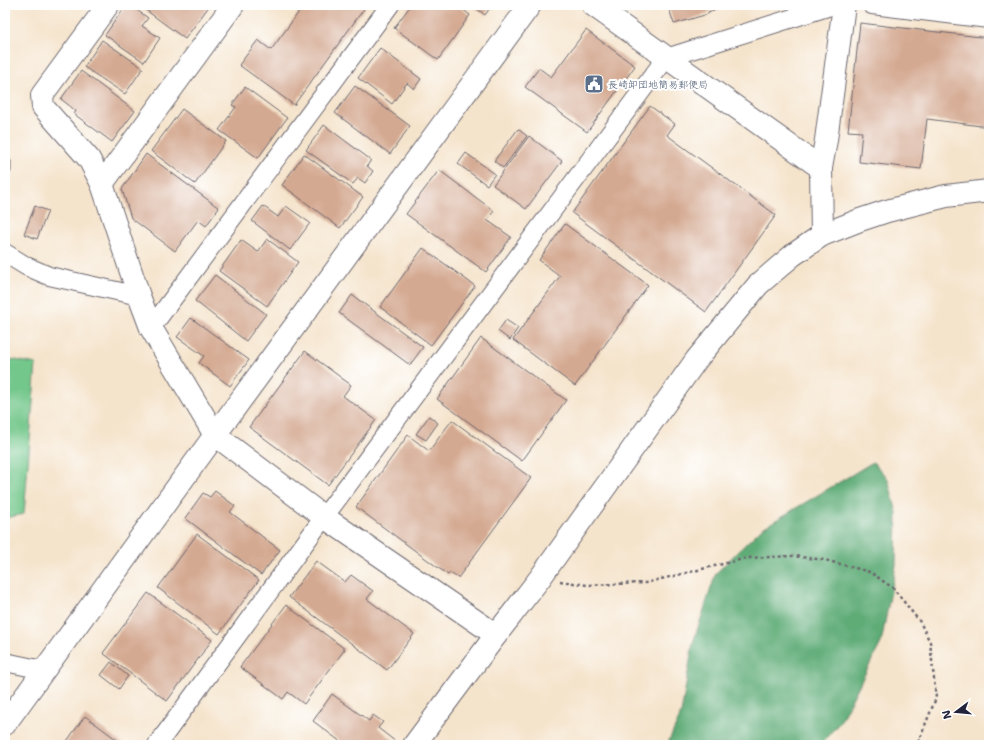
<svg xmlns="http://www.w3.org/2000/svg" width="994" height="750" font-family="'Shantell Sans','Klee One',sans-serif">
<rect width="100%" height="100%" fill="#fff"/>
<filter id="ink" filterUnits="userSpaceOnUse"><feTurbulence type="fractalNoise" baseFrequency=".025" numOctaves="2"/><feDisplacementMap in="SourceGraphic" scale="8" xChannelSelector="R" yChannelSelector="G"/><feConvolveMatrix kernelMatrix="1 2 1 2 8 2 1 2 1" color-interpolation-filters="sRGB"/></filter>
<filter id="wash" filterUnits="userSpaceOnUse"><feTurbulence type="fractalNoise" baseFrequency=".012" numOctaves="4" result="noise"/><feDisplacementMap in="SourceGraphic" scale="16" xChannelSelector="R" yChannelSelector="G"/><feGaussianBlur stdDeviation="0.9" result="paint"/><feColorMatrix in="noise" values="0 0 0 0 0 0 0 0 0 0 0 0 0 0 0 0 0 1.4 0 .05"/><feComposite in="paint" operator="in"/></filter>
<g filter="url(#wash)">
<rect width="100%" height="100%" fill="#f5e4cc"/>
<path fill="#73c78b" stroke="#4a7463" d="M5,358L36,364L24,514L5,518Z"/>
<path fill="#5eac77" stroke="#406759" d="M873,462L888,479L897,513L896,565L881,643L840,722L820,745H667L681,714L693,643L716,573L761,529Z"/>
<g id="blocks">
<g fill="#d4a991">
<path d="M126,5H130L148,18L142,26L160,38L144,62L105,35Z"/>
<path d="M139,5H210L185,39Z"/>
<path d="M304,5L366,6L294,105L239,65L258,40L271,50Z"/>
<path d="M411,5H457L470,15L438,60L394,28Z"/>
<path d="M472,5H492L485,15Z"/>
<path d="M660,5H731L708,12V14L674,24L668,6L661,8Z"/>
<path d="M860,23L989,38V127L927,119L921,169L859,162L862,132L848,131Z"/>
<path d="M586,30L635,66L587,132L525,87L539,68L551,77Z"/>
<path d="M102,40L143,68L125,94L84,67Z"/>
<path d="M380,48L421,79L414,89L407,83L392,104L358,78Z"/>
<path d="M81,71L135,111L112,142L74,114L76,111L61,99Z"/>
<path d="M355,86L410,126L390,154L335,113Z"/>
<path d="M245,87L287,118L258,158L219,130L236,107L232,105Z"/>
<path d="M650,106L675,124L667,135L776,215L706,312L572,213Z"/>
<path d="M182,109L226,141L195,184L151,151Z"/>
<path d="M324,125L371,160L367,166L373,171L365,183L358,178L353,184L306,150Z"/>
<path d="M518,129L527,136L503,168L494,161Z"/>
<path d="M529,136L562,161L526,209L493,185Z"/>
<path d="M5,152L11,161V171L7,180L5,181Z"/>
<path d="M466,153L495,174L487,185L458,164Z"/>
<path d="M146,154L219,208L206,226L198,220L175,251L131,218L122,189Z"/>
<path d="M304,154L363,197L340,228L282,185Z"/>
<path d="M439,170L494,211L487,220L511,237L486,272L406,214Z"/>
<path d="M35,206L48,211L37,239L24,234Z"/>
<path d="M263,206L278,217L286,206L310,223L290,250L252,221Z"/>
<path d="M565,224L648,285L575,386L513,340L560,276L539,260Z"/>
<path d="M267,239L298,262L267,306L219,271L241,240L258,252Z"/>
<path d="M423,248L475,286L431,345L380,307Z"/>
<path d="M215,275L266,314L246,341L195,301Z"/>
<path d="M352,295L423,347L410,365L339,313Z"/>
<path d="M191,318L249,360L230,386L199,363L204,356L177,337Z"/>
<path d="M506,320L518,328L510,340L498,331Z"/>
<path d="M481,338L566,400L522,461L437,399Z"/>
<path d="M305,351L351,385L343,396L376,420L328,485L249,427Z"/>
<path d="M429,416L438,423L426,440L416,434Z"/>
<path d="M452,420L531,478L458,578L450,573L448,575L356,507L408,435L429,451Z"/>
<path d="M215,491L235,506L230,512L280,550L261,575L185,518L203,493L210,497Z"/>
<path d="M197,534L259,580L219,634L158,588Z"/>
<path d="M316,561L345,582L351,575L373,591L367,599L414,634L387,670L289,597Z"/>
<path d="M148,593L212,640L167,701L103,653Z"/>
<path d="M286,605L345,649L304,704L288,692L283,699L240,667Z"/>
<path d="M111,662L128,676L119,689L101,675Z"/>
<path d="M332,694L369,721L373,715L383,722L378,728L396,742L394,745H345L313,721Z"/>
<path d="M85,716L124,745H64Z"/>
</g>
</g>
</g>
<g filter="url(#ink)">
<use href="#blocks" fill-opacity="0" stroke="#6c666e" stroke-width="1"/>
<g fill="none" stroke-linecap="round" stroke-linejoin="round">
<g stroke="#6c666e" stroke-width="20">
<g id="street">
<path d="M872,5L989,19"/>
<path d="M5,253L26,266L49,276L139,296"/>
<path d="M151,328L390,5"/>
<path d="M5,662L43,670"/>
<path d="M157,745L324,517L666,58L834,5"/>
</g>
</g>
<g stroke="#6c666e" stroke-width="24">
<g id="secondary">
<path d="M108,5L42,95L43,107L89,159L102,184L139,296L151,328L215,435L324,517L496,635"/>
<path d="M593,5L821,168"/>
<path d="M102,184L233,5"/>
<path d="M822,235L821,168L826,140L844,5"/>
<path d="M5,724L215,435L530,5"/>
<path d="M414,745L496,635L540,578L697,359L758,285L793,255L822,235L860,220L887,211L946,196L989,191"/>
</g>
</g>
<path stroke="#6c666e" stroke-width="2.5" stroke-dasharray="3 3" stroke-linecap="butt" d="M560,581L587,585L645,583L747,558L793,556L825,560L870,572L893,588L920,622L930,642L936,698L917,745"/>
<use href="#street" stroke="#fff" stroke-width="18"/>
<use href="#secondary" stroke="#fff" stroke-width="22"/>
</g>
</g>
<defs>
<g id="civic-square" transform="scale(1)"><rect x="-9" y="-9" width="18" height="18" rx="4" fill="#5c6f8a" stroke="#fff"/><path d="M-.6-6.5H3V-4.5H.6V-3L4-1V1h2V6H-6V1h2V-1L-.6-3ZM-1.2 2.5V6h2.4V2.5Z" fill="#fff"/></g>
</defs>
<g fill-rule="evenodd">
<use href="#civic-square" x="594" y="84"/>
</g>
<g text-anchor="middle" stroke-width="4" stroke-linejoin="round" paint-order="stroke">
<g font-size="10" fill="#4e5e75" stroke="#fff" text-anchor="start">
<text x="608" y="88">長崎卸団地簡易郵便局</text>
</g>
</g>
<rect width="994" height="750" fill="none" stroke="#fff" stroke-width="20"/>
<g transform="translate(956 712) rotate(254)" stroke="#ffffff" stroke-width="3" paint-order="stroke">
<path d="M0-3L7 15L0 10L-7 15Z" fill="#22223b"/>
<text y="-6" font-size="11" font-weight="bold" text-anchor="middle" fill="#22223b">N</text>
</g>
</svg>
